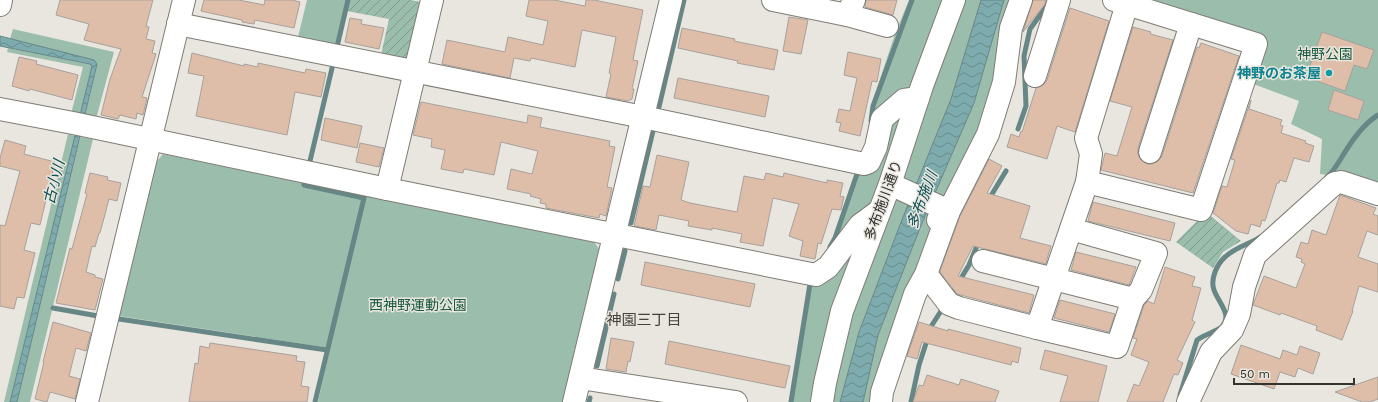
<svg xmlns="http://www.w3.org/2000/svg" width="1378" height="402" font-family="'Work Sans','Noto Sans JP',sans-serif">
<defs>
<pattern id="garden-furrows" width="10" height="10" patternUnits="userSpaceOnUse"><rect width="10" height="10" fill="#9bbdab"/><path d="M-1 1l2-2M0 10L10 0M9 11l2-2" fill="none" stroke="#7f9a8c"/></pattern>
<pattern id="water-waves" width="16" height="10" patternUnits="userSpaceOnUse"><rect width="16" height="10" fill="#7eabad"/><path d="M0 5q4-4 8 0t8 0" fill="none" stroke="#688c8d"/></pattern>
</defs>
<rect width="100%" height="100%" fill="#e8e6de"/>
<g fill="#9bbdab">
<path d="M307,0H350L338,50L297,41Z"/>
<path d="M909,0H948L839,287L821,353L815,402H789L809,280L818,268L834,238L867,140L871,106L895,34Z"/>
<path d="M962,0H981L951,99L903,217L859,332L840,402H829L847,314Z"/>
<path d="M1004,0H1013L984,124L875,402H863L878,335L922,223L974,103Z"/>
<path d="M1137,0H1378V189L1338,176L1320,174L1322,139L1291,124L1299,101L1251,83L1265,40Z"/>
<path d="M13,29L114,52L96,119L85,117L97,64L10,39Z"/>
<path d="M8,48L90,64L93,66L80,116L71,114L83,67L7,52Z"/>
<path d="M68,134L75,136L10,402H4Z"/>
<path d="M80,137L93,139L30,402H17Z"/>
<path d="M163,154L594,242L600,250L563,402H318L330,348L119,316L157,161Z"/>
</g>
<g fill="url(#garden-furrows)">
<path d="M350,0H411L425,3L412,58L402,63L380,59L389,19L347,11Z"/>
<path d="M1206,212L1241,241L1223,252L1213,268L1176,242Z"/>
</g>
<g fill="url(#water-waves)" stroke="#678787">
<path d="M981,0H1004L974,103L922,223L878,335L863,402H840L859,332L903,217L951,99Z"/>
<path d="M0,36L94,60L97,64L17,402H10L92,66L90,64L0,46Z"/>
</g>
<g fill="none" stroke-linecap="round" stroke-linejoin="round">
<g stroke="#678787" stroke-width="5">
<path d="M337,47L348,0"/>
<path d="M659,107L684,0"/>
<path d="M871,121L873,106L912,0"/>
<path d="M1018,129L1026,106L1024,56L1030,29L1048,4"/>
<path d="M310,161L333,64"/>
<path d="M1327,177C1335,170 1339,161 1345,152C1353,139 1365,123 1378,115"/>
<path d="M304,183V185L364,198L315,402"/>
<path d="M989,199L1006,171"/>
<path d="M631,223L653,131"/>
<path d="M830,247L835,238L858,171"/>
<path d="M618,279L625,251"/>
<path d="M954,290L969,265L979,241"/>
<path d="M53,308L98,316"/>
<path d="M119,319L327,350"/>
<path d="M597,366L614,294"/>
<path d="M1180,395L1197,340C1204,335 1217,331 1222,327C1233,315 1218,302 1214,290C1210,279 1217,264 1225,257C1237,246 1248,245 1260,237"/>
<path d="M589,402L590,398"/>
<path d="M791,402L810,284"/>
<path d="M911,402L919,365L932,325L941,311"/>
</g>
</g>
<g fill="#dfbea9" stroke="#a7a19c">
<path d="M60,0H153L146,26L149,27L146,39L155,41L152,53L156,54L142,97L147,98L143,115L137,113L136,119L120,115L118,119L101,115L110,79L121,49L84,40L89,24L56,15Z"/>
<path d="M204,0H239L264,5L265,0H292L300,2L294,28L255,20L254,24L242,22V20L201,11Z"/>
<path d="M529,0H554L585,6L586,0H594L643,10L633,60L638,61L632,89H634L632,99L628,101L606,97L611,74L609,73L616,37L582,30L575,67L531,58L530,61L514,58L510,78L442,64L447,40L505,52L508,37L543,45L548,21L526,16Z"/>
<path d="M866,0H897L893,15L865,7Z"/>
<path d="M1033,0H1046L1045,4L1023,32Z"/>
<path d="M1070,8L1109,21L1075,132L1057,126L1047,159L1007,147L1011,134L1019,137L1021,131L1022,132L1036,88L1043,85L1047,80Z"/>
<path d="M789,17L808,20L801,54L783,51Z"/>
<path d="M350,18L362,20L361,24L384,28L379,49L345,42Z"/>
<path d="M1133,27L1151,32L1150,34L1173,40L1138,148V154L1141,160L1147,164H1152L1158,161L1162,156L1197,47L1199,48L1201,43L1239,56L1193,193L1101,170L1105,153L1117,156L1132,107L1110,101Z"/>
<path d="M682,28L735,39L734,41L778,50L774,70L737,63L738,61L678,48Z"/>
<path d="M1322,32L1374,50L1367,69L1354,65L1345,91L1306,77Z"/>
<path d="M848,52L881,59L877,82L872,81L860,136L839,131L841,123L836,122L839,109L850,111L857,78L844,75Z"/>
<path d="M192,53L244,66V64L258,67V63L305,73L306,69L326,73L321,97L295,92L287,135L196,116L204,76L188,73Z"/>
<path d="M19,57L37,61L36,64L78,75L72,100L30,89L29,91L12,86Z"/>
<path d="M678,78L769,96L765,117L674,98Z"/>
<path d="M1334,90L1364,101L1358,120L1328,110Z"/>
<path d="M1251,100L1249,109L1282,120L1280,125L1283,126L1281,133L1306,141L1305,143L1314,146L1309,162L1294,158L1286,182L1280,180L1279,183H1277L1265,221L1262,220L1260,227L1251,224L1248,234L1236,231L1213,213L1222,186L1227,187L1235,160L1231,159Z"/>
<path d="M421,102L527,123L528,115L542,118L540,127L610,141L609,146L615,147L607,187L612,188L606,216L600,214L599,218L546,208V204L540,203L541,199L530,196L531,194L507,189L511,169L532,174L538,151L501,142L494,175L464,169L463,173L441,169L445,150L431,147L432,139L413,135Z"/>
<path d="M325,118L362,126L357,148L321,140Z"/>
<path d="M5,140L26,146L24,154L55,162L40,225L31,223L24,250L35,253L24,298L17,297L14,309L0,306V225L5,226L20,171L0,166V158Z"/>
<path d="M360,143L384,148L379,167L356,162Z"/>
<path d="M657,155L689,162L681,200L690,203L737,212L744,176L764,180L766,173L783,177L784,173L827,183V180L843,183L840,196L844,197L841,210L832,209L821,244L818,243L815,259L800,256L803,241L789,236L799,204L773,198L763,246L740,242L742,234L712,228V230L688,226L689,221L659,215L656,230L634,226L643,186L650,187Z"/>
<path d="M989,159L1002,166L987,193L1030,206L1020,238L1051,246L1047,259L1046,264L973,246L958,276L1034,295L1029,313L957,294L940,272H941L940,271L960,216Z"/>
<path d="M90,173L108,177L107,180L121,183L117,201L109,199L100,233H99L95,247L92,246L86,272L95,275V277L103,279L95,310L56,303L70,248L72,249L87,194L85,193Z"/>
<path d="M1340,195L1376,208L1373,214L1378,216V235L1367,231L1358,257L1378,264V292L1359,286L1352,311H1353L1342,340L1316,330L1317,326L1281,313L1280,315L1253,305L1264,276L1296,288L1305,264L1301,262L1302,259L1296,257L1301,242L1308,244L1312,230L1326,235Z"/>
<path d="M1093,202L1175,223L1170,241L1088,221Z"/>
<path d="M1076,252L1136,267L1130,283L1129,285L1071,270Z"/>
<path d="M645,262L755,284L750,307L641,285Z"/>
<path d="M1165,267L1195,277L1192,286L1201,288L1192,320L1195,322L1177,360L1183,363L1178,375L1174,374L1163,402H1127L1134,384L1139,386L1149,362L1131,355L1137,339L1133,338L1144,305L1148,301L1154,304Z"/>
<path d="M1060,300L1115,314L1109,332L1054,318Z"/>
<path d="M53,322L91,333L86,351L76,348L69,376L80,379L75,399L50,392L47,402L35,399L44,362H43Z"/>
<path d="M919,322L948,331V329L1021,348L1018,363L1012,361L1011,365L922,342L917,359L907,356Z"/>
<path d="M611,338L634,342L630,362L628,361L626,372L606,369Z"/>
<path d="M669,341L790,366L785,388L665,364Z"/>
<path d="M210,343L297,356L296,361L305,362L301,386L309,387L307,402H189L195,363L198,364L200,346L209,348Z"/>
<path d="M1241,345L1280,359L1283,350L1297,355L1300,346L1320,353L1313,374L1298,368L1295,377L1280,372L1274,389L1231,374Z"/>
<path d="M1045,350L1107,366L1098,402H1060L1068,376L1040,369Z"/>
<path d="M927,375L959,385L961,379L999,391L995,402H913L919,385L923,386Z"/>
<path d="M1378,377V399L1370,402H1362L1335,392Z"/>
</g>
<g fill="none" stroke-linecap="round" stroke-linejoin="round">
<g stroke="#7f7c76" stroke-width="24">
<g id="minor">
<path d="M773,0L847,15"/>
<path d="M854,0L847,15L887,26"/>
<path d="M0,5L1,0"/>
<path d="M178,24L643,117L864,164L869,162L876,147L882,119L904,100L918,98"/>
<path d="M1035,76L1059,0"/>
<path d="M0,109L73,123L387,189L816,275L828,267L860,225L879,211"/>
<path d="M1150,152L1191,24"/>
<path d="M1087,182L1201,210L1256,44L1114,0"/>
<path d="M890,184L949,211L938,220"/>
<path d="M387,189L432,0"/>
<path d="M1071,229L1156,253L1141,290L1133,299"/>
<path d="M983,261L1133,299L1117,347L1037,328"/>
<path d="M926,274L949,304L959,308L1037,328L1087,182L1091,154L1086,138L1127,4"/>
<path d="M580,378L736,402"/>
<path d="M87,402L184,0"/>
<path d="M574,402L671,0"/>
<path d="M822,402L825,383L842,311L890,184L922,86L954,0"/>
<path d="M881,402L882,392L915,294L926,274L949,211L988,134L1004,82L1011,28L1021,0"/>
<path d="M1188,402L1211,352L1232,330L1239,314L1244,287L1255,255L1335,183L1341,182L1378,194"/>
</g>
</g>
<use href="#minor" stroke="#fff" stroke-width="22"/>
</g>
<circle fill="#0f9aa8" stroke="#e8e6de" stroke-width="1.5" cx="1329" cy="73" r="4"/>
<g text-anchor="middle" stroke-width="3" stroke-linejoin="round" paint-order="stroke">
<g font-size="14" fill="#19593f" stroke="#e8e6de">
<text x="1325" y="59">神野公園</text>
<text x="418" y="310">西神野運動公園</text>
</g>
<g font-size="14" font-weight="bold" fill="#0d838f" stroke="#e8e6de" text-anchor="end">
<text x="1321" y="78">神野のお茶屋</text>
</g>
<g font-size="14" fill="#32322f" stroke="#e8e6de">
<text transform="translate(883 200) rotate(-70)" y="5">多布施川通り</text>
</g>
<g font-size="15" font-style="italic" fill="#0e5054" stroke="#e8e6de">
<text transform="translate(54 182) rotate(-76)" y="5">古小川</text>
<text transform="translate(922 200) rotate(-69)" y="5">多布施川</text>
</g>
<g font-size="15" fill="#44423c" stroke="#e8e6de">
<text x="644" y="325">神園三丁目</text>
</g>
</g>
<path d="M1234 378v6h120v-6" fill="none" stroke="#32322f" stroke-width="2"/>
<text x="1240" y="378" font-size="12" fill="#32322f" stroke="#e8e6de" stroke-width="3" paint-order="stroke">50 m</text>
</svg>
